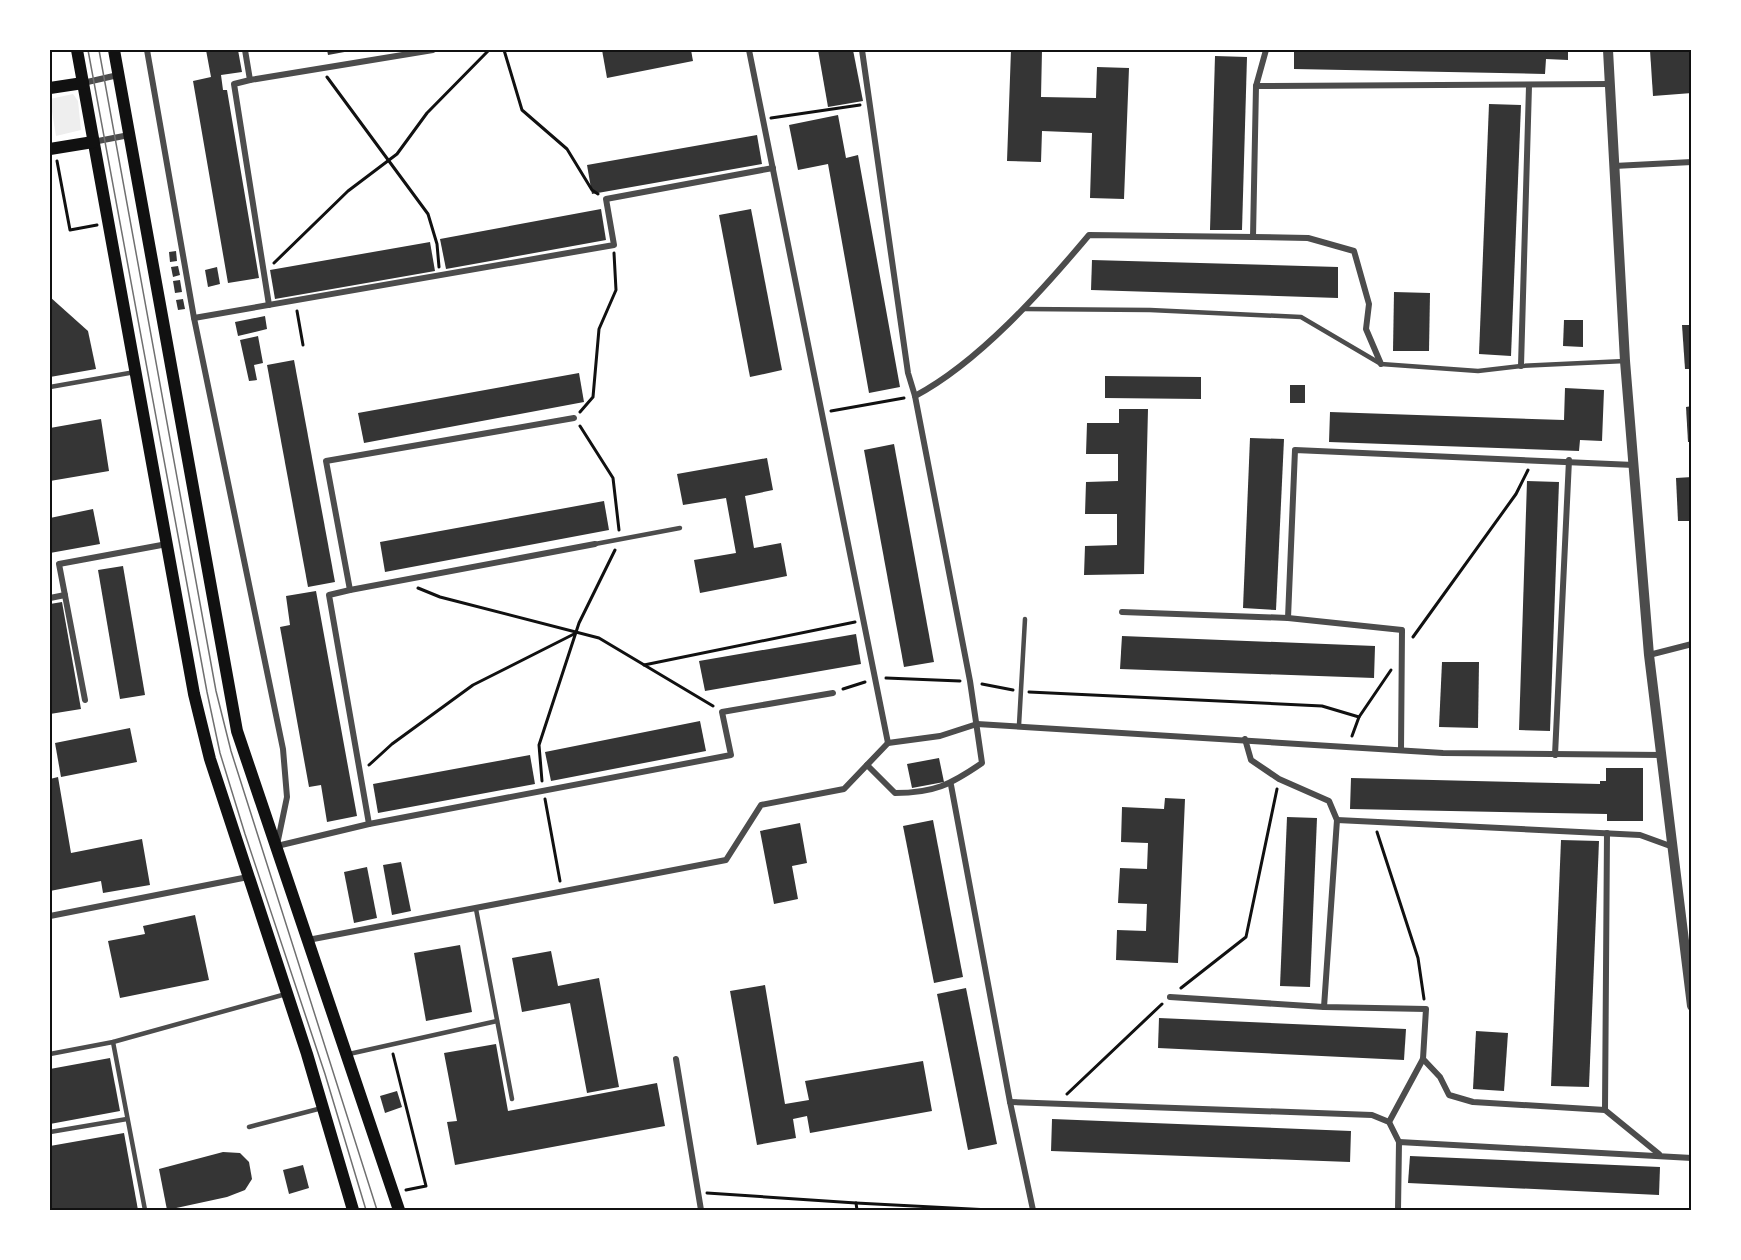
<svg xmlns="http://www.w3.org/2000/svg" width="1741" height="1260" font-family="'Open Sans',sans-serif">
<rect width="100%" height="100%" fill="#fff"/>
<path fill="#eee" d="M73,94L78,101L81,130L56,136L50,99Z"/>
<g fill="#353535">
<path d="M206,50H238L242,72L221,75L223,90H227L259,278L228,283L193,81L211,77Z"/>
<path d="M327,50H350V51L328,55Z"/>
<path d="M602,50H691L693,61L607,78Z"/>
<path d="M818,50H853L863,101L828,107Z"/>
<path d="M1011,50H1042L1041,97L1096,98L1097,67L1129,68L1124,199L1090,198L1092,133L1042,131L1041,162L1007,161Z"/>
<path d="M1294,50H1568V60L1546,59L1545,74L1294,69Z"/>
<path d="M1650,50H1692V93L1653,96Z"/>
<path d="M1215,56L1247,57L1242,230H1210Z"/>
<path d="M1489,104L1521,105L1511,356L1479,354Z"/>
<path d="M838,115L846,158L858,155L900,387L869,393L828,164L798,170L789,125Z"/>
<path d="M757,135L762,164L592,194L587,165Z"/>
<path d="M601,209L606,240L446,269L440,239Z"/>
<path d="M751,209L782,370L750,377L719,215Z"/>
<path d="M430,242L435,271L275,299L270,270Z"/>
<path d="M176,251L177,261L170,262L169,252Z"/>
<path d="M1092,260L1338,267V298L1091,290Z"/>
<path d="M178,266L180,275L173,277L171,267Z"/>
<path d="M217,267L220,284L208,287L205,270Z"/>
<path d="M180,280L182,292L175,293L173,281Z"/>
<path d="M1394,292L1430,293L1429,351H1393Z"/>
<path d="M50,297L88,331L96,369L50,377Z"/>
<path d="M183,299L185,309L178,310L176,300Z"/>
<path d="M265,316L267,329L238,336L235,322Z"/>
<path d="M1564,320H1583V347L1563,346Z"/>
<path d="M1682,325H1692V369H1685Z"/>
<path d="M258,336L263,363L254,365L257,380L249,381L240,340Z"/>
<path d="M294,360L335,582L308,587L267,365Z"/>
<path d="M579,373L584,402L364,443L358,413Z"/>
<path d="M1105,376L1201,377V399L1105,398Z"/>
<rect x="1290" y="385" width="15" height="18"/>
<path d="M1565,388L1604,390L1602,441L1580,440L1579,451L1329,442L1330,412L1564,420Z"/>
<path d="M1692,406V442H1688L1686,407Z"/>
<path d="M1119,409H1148L1144,574L1084,575L1085,546L1117,545V514H1085L1086,482L1118,481V454H1086L1087,423H1119Z"/>
<path d="M101,419L109,471L50,481V428Z"/>
<path d="M1250,438L1284,439L1276,610L1243,608Z"/>
<path d="M894,444L934,662L904,667L864,450Z"/>
<path d="M767,458L773,490L745,496L754,548L781,543L787,576L700,593L694,560L736,553L726,498L683,505L677,474Z"/>
<path d="M1692,477V521H1678L1676,478Z"/>
<path d="M1527,481L1559,482L1550,731L1519,730Z"/>
<path d="M604,501L609,530L385,572L380,542Z"/>
<path d="M93,509L100,544L50,553V518Z"/>
<path d="M123,566L145,695L120,699L98,570Z"/>
<path d="M316,591L357,816L327,822L321,785L309,787L280,627L290,625L286,596Z"/>
<path d="M62,602L81,709L50,714V604Z"/>
<path d="M856,634L861,664L705,691L699,661Z"/>
<path d="M1122,636L1375,646L1374,678L1120,669Z"/>
<path d="M1442,662H1479L1478,728L1439,727Z"/>
<path d="M700,721L706,751L551,781L545,752Z"/>
<path d="M130,728L137,762L61,777L55,743Z"/>
<path d="M530,755L535,784L378,813L373,784Z"/>
<path d="M939,758L944,782L912,788L907,764Z"/>
<path d="M1606,768H1643V821H1607V814L1350,809L1351,778L1600,784V781H1606Z"/>
<path d="M58,777L71,853L142,839L150,885L103,893L101,881L50,891V779Z"/>
<path d="M1165,798L1185,799L1178,963L1116,960L1117,930L1146,931L1147,904L1118,903L1120,868L1147,869L1148,843L1121,842L1122,807L1164,809Z"/>
<path d="M1287,817L1317,818L1310,987L1280,986Z"/>
<path d="M933,820L963,977L934,983L903,826Z"/>
<path d="M800,823L807,863L792,866L798,899L774,904L760,831Z"/>
<path d="M1561,840L1599,841L1589,1087L1551,1086Z"/>
<path d="M401,862L411,911L392,915L383,865Z"/>
<path d="M367,867L377,918L354,923L344,872Z"/>
<path d="M195,915L209,980L120,998L108,941L145,934L143,926Z"/>
<path d="M460,945L472,1012L426,1021L414,953Z"/>
<path d="M551,951L558,986L599,978L619,1087L587,1093L570,1003L522,1012L512,958Z"/>
<path d="M765,985L785,1104L809,1100L805,1081L923,1061L932,1111L810,1133L807,1116L793,1119L796,1138L757,1145L730,991Z"/>
<path d="M966,988L997,1144L968,1150L937,994Z"/>
<path d="M1159,1018L1406,1029L1404,1060L1158,1048Z"/>
<path d="M1476,1031L1508,1033L1504,1091L1473,1089Z"/>
<path d="M496,1044L508,1111L657,1083L665,1126L455,1165L447,1122L457,1121L444,1053Z"/>
<path d="M110,1058L120,1111L50,1124V1069Z"/>
<path d="M397,1091L402,1107L385,1113L380,1096Z"/>
<path d="M1052,1119L1351,1131L1350,1162L1051,1151Z"/>
<path d="M124,1133L138,1210H50V1146Z"/>
<path d="M223,1152L240,1153L249,1162L252,1179L245,1190L227,1197L167,1210L159,1169Z"/>
<path d="M1410,1156L1660,1167L1659,1195L1408,1183Z"/>
<path d="M303,1165L309,1188L289,1194L283,1170Z"/>
</g>
<g fill="none" stroke-linecap="round" stroke-linejoin="round">
<g stroke="#111" stroke-width="3">
<path d="M504,50L522,110L567,149L592,190L598,194"/>
<path d="M327,77L428,214L437,244L439,267"/>
<path d="M771,118L860,105"/>
<path d="M57,161L70,230L97,225"/>
<path d="M274,263L348,191L397,154L427,113L489,50"/>
<path d="M297,311L303,345"/>
<path d="M831,411L904,398"/>
<path d="M580,412L593,397L599,329L616,290L614,253"/>
<path d="M580,426L613,478L619,530"/>
<path d="M418,588L440,597L599,638L713,706"/>
<path d="M1413,637L1516,494L1528,470"/>
<path d="M644,665L855,622"/>
<path d="M886,678L960,681"/>
<path d="M982,684L1013,690"/>
<path d="M843,689L865,682"/>
<path d="M1029,692L1322,706L1359,717"/>
<path d="M1352,736L1359,717L1391,670"/>
<path d="M369,765L392,744L473,685L574,634"/>
<path d="M542,781L539,745L579,623L615,550"/>
<path d="M545,799L560,881"/>
<path d="M1377,832L1418,958L1424,999"/>
<path d="M1181,988L1246,937L1277,789"/>
<path d="M393,1054L426,1186L406,1190"/>
<path d="M1067,1094L1162,1004"/>
<path d="M707,1193L856,1203L857,1210"/>
<path d="M856,1203L990,1210"/>
</g>
<g stroke="#4c4c4c" stroke-width="4.5">
<path d="M1024,309L1150,310L1301,317L1381,364L1478,371L1521,366L1625,361"/>
<path d="M50,387L135,372"/>
<path d="M595,544L680,528"/>
<path d="M1019,725L1025,619"/>
<path d="M476,909L512,1099"/>
<path d="M113,1042L145,1210"/>
<path d="M50,1054L113,1042L286,994"/>
<path d="M349,1054L497,1021"/>
<path d="M249,1127L322,1108"/>
<path d="M50,1132L127,1119"/>
</g>
<g stroke="#4c4c4c" stroke-width="6">
<path d="M147,50L194,318L283,749L287,797L277,845"/>
<path d="M245,50L250,80L234,84L269,305"/>
<path d="M749,50L888,743"/>
<path d="M862,50L908,373L915,396L970,681L982,763C950,785 934,793 895,793L867,765"/>
<path d="M250,80L433,50"/>
<path d="M83,83L118,75"/>
<path d="M1256,86L1266,50"/>
<path d="M93,142L129,135"/>
<path d="M1614,166L1692,162"/>
<path d="M1253,237L1308,238L1354,251L1369,304L1366,329L1381,364"/>
<path d="M194,318L614,245L606,199L773,168"/>
<path d="M1521,366L1529,86"/>
<path d="M915,396C979,362 1042,291 1089,235L1253,237L1256,86L1610,84"/>
<path d="M574,418L326,461L350,590L595,544"/>
<path d="M50,598L65,595"/>
<path d="M1122,612L1288,618L1402,630L1401,750"/>
<path d="M1288,618L1295,450L1634,465"/>
<path d="M1649,655L1692,644"/>
<path d="M85,700L59,564L167,544"/>
<path d="M1245,739L1251,760L1279,779L1329,801L1337,820L1324,1007L1426,1009L1423,1059L1389,1122"/>
<path d="M1555,755L1569,460"/>
<path d="M951,785L1010,1102L1033,1210"/>
<path d="M1337,820L1640,835L1673,847"/>
<path d="M369,824L731,755L722,712L833,693"/>
<path d="M1607,833L1605,1110L1659,1154"/>
<path d="M277,846L369,824L329,595L350,590"/>
<path d="M50,916L248,877"/>
<path d="M308,940L726,860L761,805L844,789L888,743L940,736L977,724L1443,753L1663,755"/>
<path d="M1170,997L1324,1007"/>
<path d="M676,1059L701,1210"/>
<path d="M1423,1059L1440,1077L1449,1095L1473,1102L1605,1110"/>
<path d="M1010,1102L1372,1115L1389,1122L1399,1142"/>
<path d="M1398,1210L1399,1142L1692,1158"/>
</g>
<path stroke="#4c4c4c" stroke-width="10" d="M1608,50L1625,361L1649,655L1692,1006"/>
<g stroke="#111" stroke-width="12">
<path d="M77,50L194,694L210,759L307,1054L353,1210"/>
<path d="M114,50L237,731L399,1210"/>
<path d="M50,88L83,83"/>
<path d="M50,149L93,142"/>
</g>
<g stroke="#707070" stroke-width="1.5">
<path d="M88,50L207,692L220,753L245,834L325,1074L366,1210"/>
<path d="M99,50L216,691L231,751L377,1210"/>
</g>
</g>
<rect width="1741" height="1260" fill="none" stroke="#ffffff" stroke-width="102"/>
<rect x="51" y="51" width="1639" height="1158" fill="none" stroke="#111" stroke-width="2"/>
</svg>
